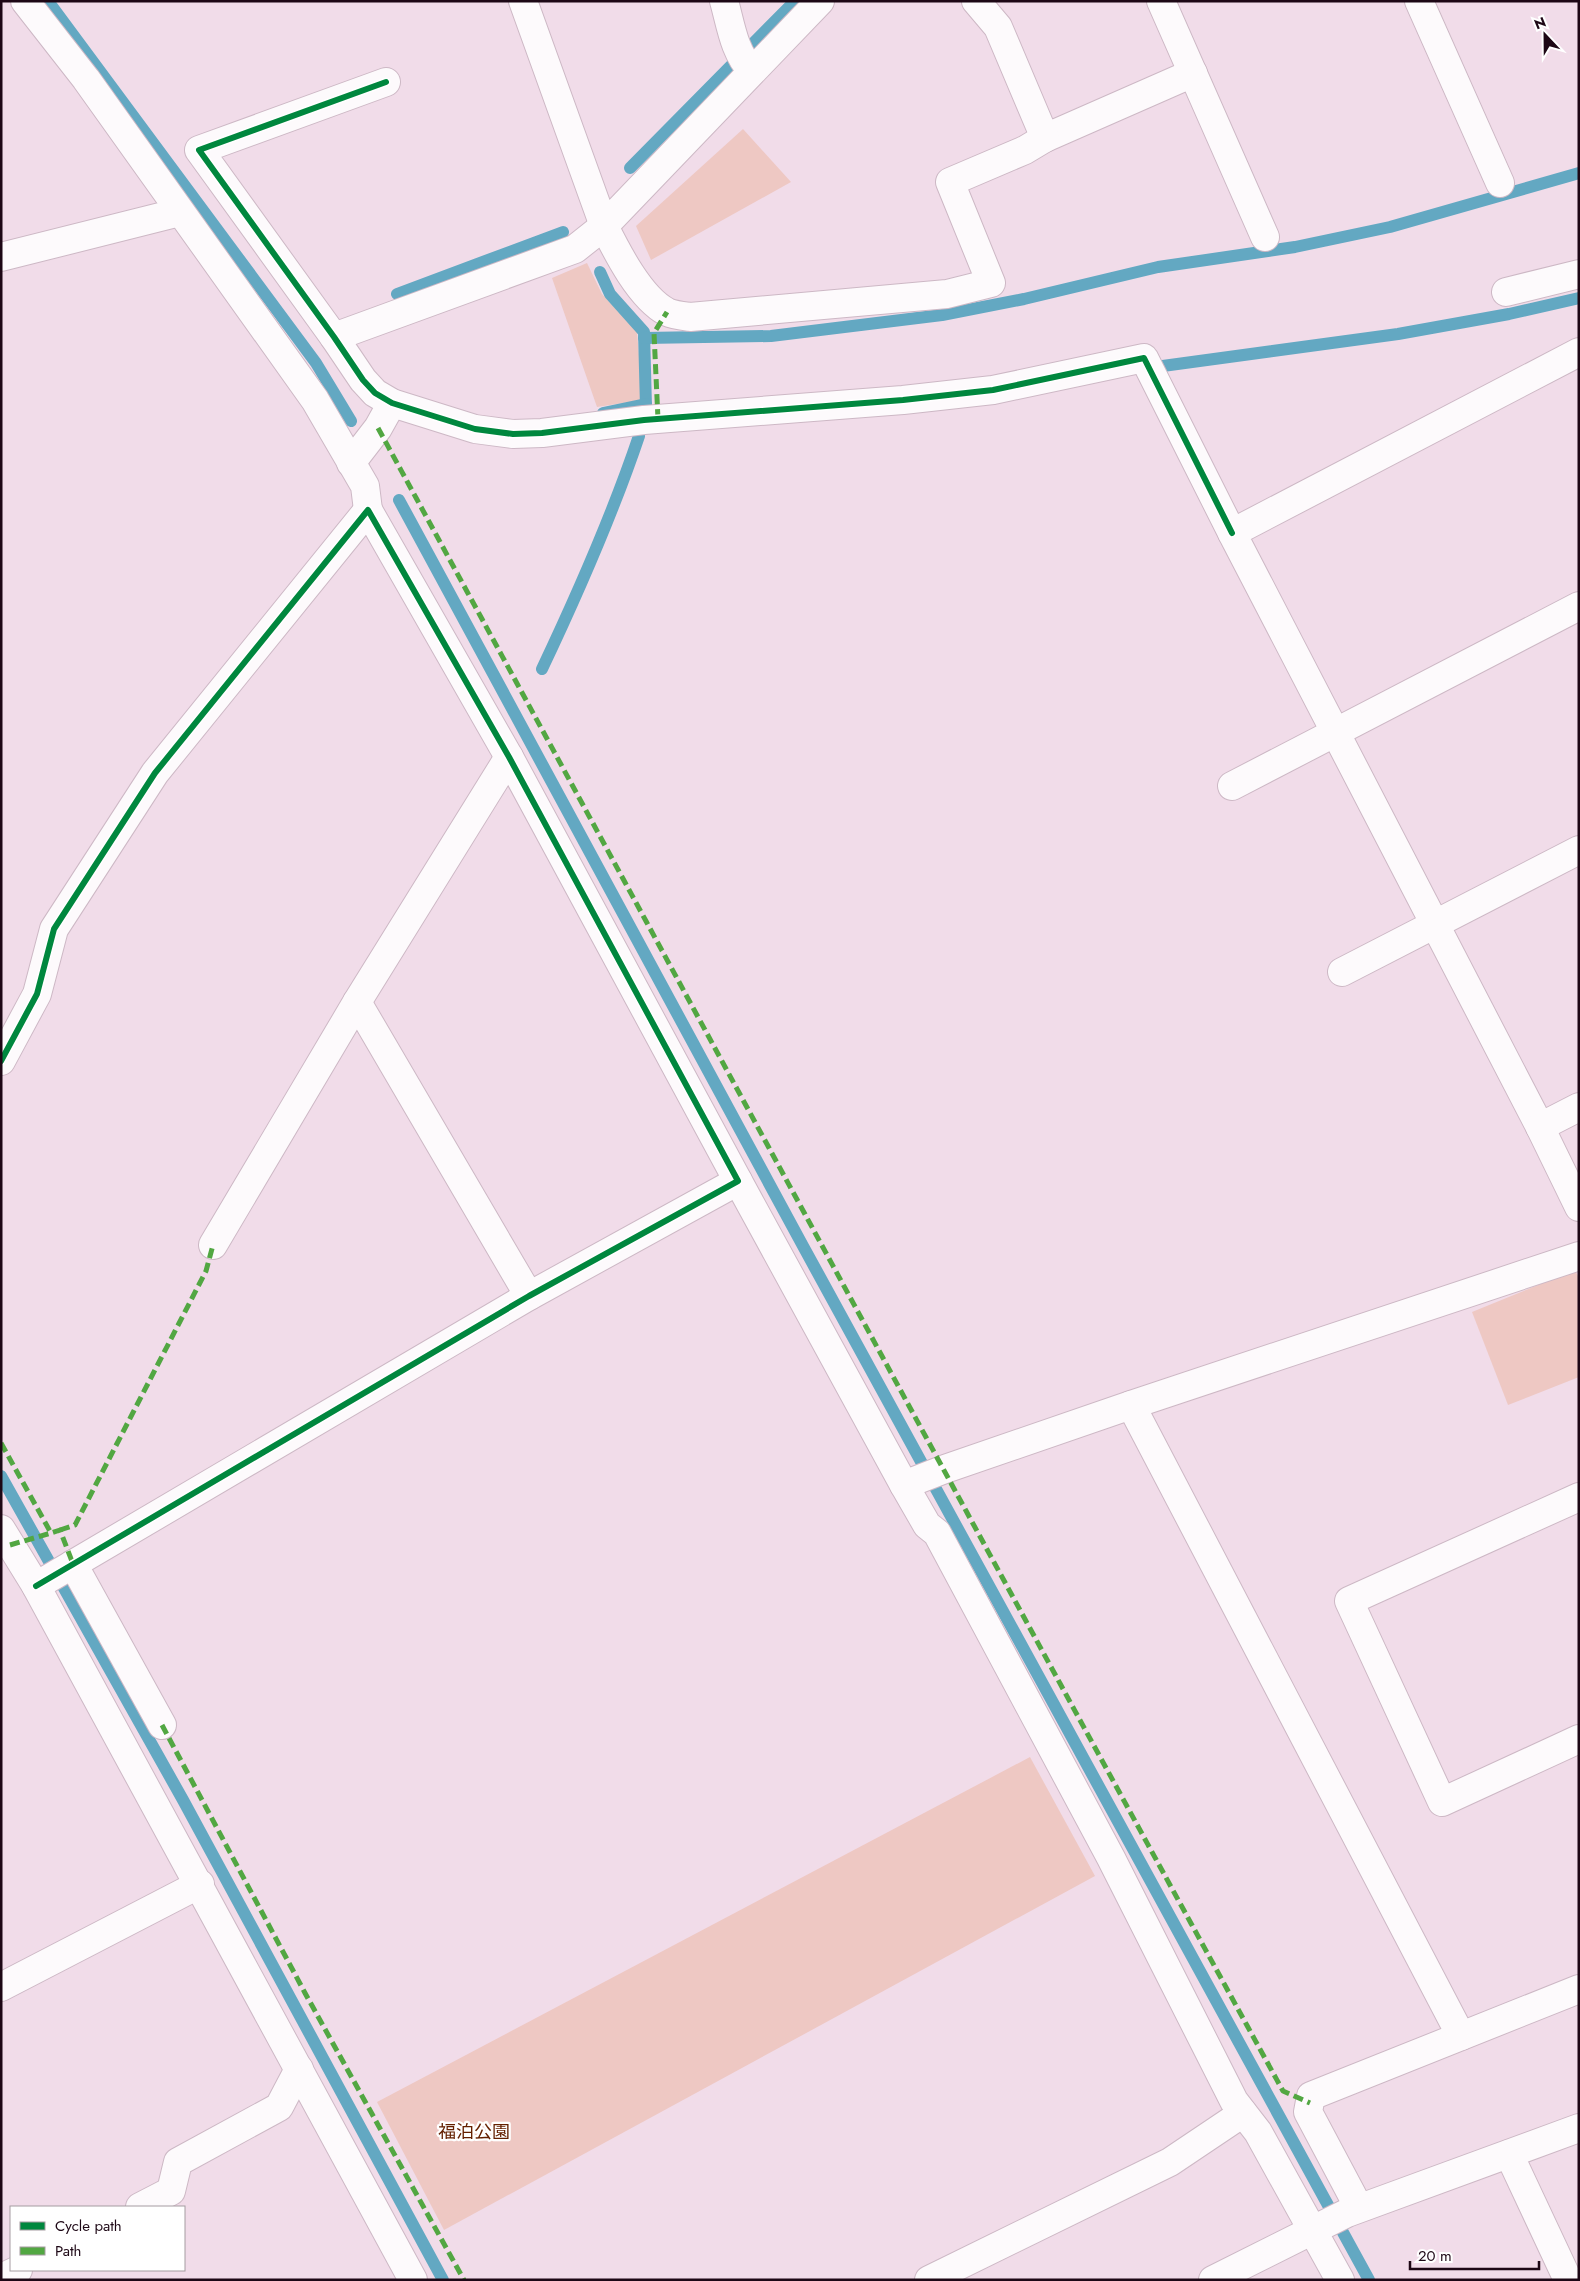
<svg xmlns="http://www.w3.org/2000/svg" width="1580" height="2281" font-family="Jost,'Noto Sans JP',sans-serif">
<rect width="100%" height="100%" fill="#f1dce9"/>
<g fill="#eec8c3">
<path d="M743,129L791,182L651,260L636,226Z"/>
<path d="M587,263L602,294L637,332L643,400L597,407L552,278Z"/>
<path d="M1575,1270L1579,1278V1377L1508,1405L1472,1312Z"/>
<path d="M1030,1757L1095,1876L444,2230L377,2102Z"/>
</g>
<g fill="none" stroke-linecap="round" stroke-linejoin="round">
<g stroke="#63a8c2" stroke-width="12">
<path d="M48,1L316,363L351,421"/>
<path d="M630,168L795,1"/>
<path d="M600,272L610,294L644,332L646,407"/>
<path d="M397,294L563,232"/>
<path d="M644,338L771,336L942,315L1024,299L1158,267L1295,247L1390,227L1579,173"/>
<path d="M1148,368L1398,334L1509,314L1579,298"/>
<path d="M603,413L646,404"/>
<path d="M399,500L803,1246L1369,2280"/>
<path d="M542,669C578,593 612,516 639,436"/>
<path d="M1,1476L183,1800L443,2280"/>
</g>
<g stroke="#cdb8c5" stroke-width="30">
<g id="street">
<path d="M25,1L86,79L315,400L365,486L368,510"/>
<path d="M523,1L604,226L820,1"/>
<path d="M724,1C731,26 734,52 752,71"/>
<path d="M976,1L998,27L1045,138L1193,73"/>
<path d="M1161,1L1265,237"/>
<path d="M1419,1L1500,183"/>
<path d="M386,82L199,150L334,337L363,380L375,393L392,403L475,429L513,434L542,433L644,420L903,400L993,390L1144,358L1232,533"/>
<path d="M1,257L180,212"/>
<path d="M1506,292L1579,274"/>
<path d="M334,337L575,249L604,226C617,252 640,298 667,312C674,315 683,316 690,317L947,294L991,283L950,182L1025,150L1045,138"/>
<path d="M1579,352L1232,533L1540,1127L1579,1207"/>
<path d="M351,463L378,428L392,403"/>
<path d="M1232,786L1579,606"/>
<path d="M1342,972L1579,850"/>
<path d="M357,1002L529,1296"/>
<path d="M1,1061L37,994L54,929L155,773L368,510L509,757L738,1181L529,1296L36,1586"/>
<path d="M1540,1127L1579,1107"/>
<path d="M738,1181L904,1485L927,1525L937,1533L1111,1858L1234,2101L1258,2132L1340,2280"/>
<path d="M213,1245L357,1002L509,757"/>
<path d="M1131,1405L1461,2036"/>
<path d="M904,1485L945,1469L1131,1405L1579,1256"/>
<path d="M1579,1497L1349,1601L1442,1802L1579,1739"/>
<path d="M1,1529L36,1586L413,2280"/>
<path d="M73,1564L162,1725"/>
<path d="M1,1987L200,1884"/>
<path d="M1509,2154L1568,2280"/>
<path d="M140,2207L171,2191L178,2162L279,2107L299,2069"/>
<path d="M1359,2208L1308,2112L1311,2096L1579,1989"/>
<path d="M1,2278L18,2270"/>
<path d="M929,2280L1170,2162L1243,2113"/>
<path d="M1213,2280L1347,2213L1579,2128"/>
</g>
</g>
<use href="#street" stroke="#fdfafc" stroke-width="28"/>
<g stroke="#52a742" stroke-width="5" stroke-dasharray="10 5" stroke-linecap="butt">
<path d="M658,419L654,333L667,312"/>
<path d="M378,428C680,982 979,1538 1283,2091L1310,2103"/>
<path d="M1,1443L51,1533L60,1530L73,1564"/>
<path d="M60,1530L75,1525L206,1271L213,1245"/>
<path d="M10,1545L51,1533"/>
<path d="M162,1725L305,1993L464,2280"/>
</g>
<g stroke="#fff" stroke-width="9">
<g id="cycleway">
<path d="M386,82L199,150L334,337L363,380L375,393L392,403L475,429L513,434L542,433L644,420L903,400L993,390L1144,358L1232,533"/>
<path d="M1,1061L37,994L54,929L155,773L368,510L509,757L738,1181L529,1296L36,1586"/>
</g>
</g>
<use href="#cycleway" stroke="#00873e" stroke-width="6"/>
</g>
<g text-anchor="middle" stroke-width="4.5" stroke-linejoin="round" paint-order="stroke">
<g font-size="18" fill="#642000" stroke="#fff">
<text x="474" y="2138">福泊公園</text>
</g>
</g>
<rect width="1580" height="2281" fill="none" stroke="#1d0715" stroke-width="5"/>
<rect x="10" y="2206" width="175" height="65" fill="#ffffff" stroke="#a59ca1"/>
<rect x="20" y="2222" width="25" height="8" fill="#00873e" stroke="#a59ca1"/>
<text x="55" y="2231" font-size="15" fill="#1d0715">Cycle path</text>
<rect x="20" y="2247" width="25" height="8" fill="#52a742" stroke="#a59ca1"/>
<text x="55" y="2256" font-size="15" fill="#1d0715">Path</text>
<g transform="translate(1545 35) rotate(338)" stroke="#ffffff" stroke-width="4" paint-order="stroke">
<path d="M0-4L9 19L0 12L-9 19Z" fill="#1d0715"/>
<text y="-8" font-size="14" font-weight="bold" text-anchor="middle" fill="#1d0715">N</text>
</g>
<path d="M1410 2261v8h129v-8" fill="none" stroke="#1d0715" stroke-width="2.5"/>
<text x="1418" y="2261" font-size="15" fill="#1d0715" stroke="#ffffff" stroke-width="4" paint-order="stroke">20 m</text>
</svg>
